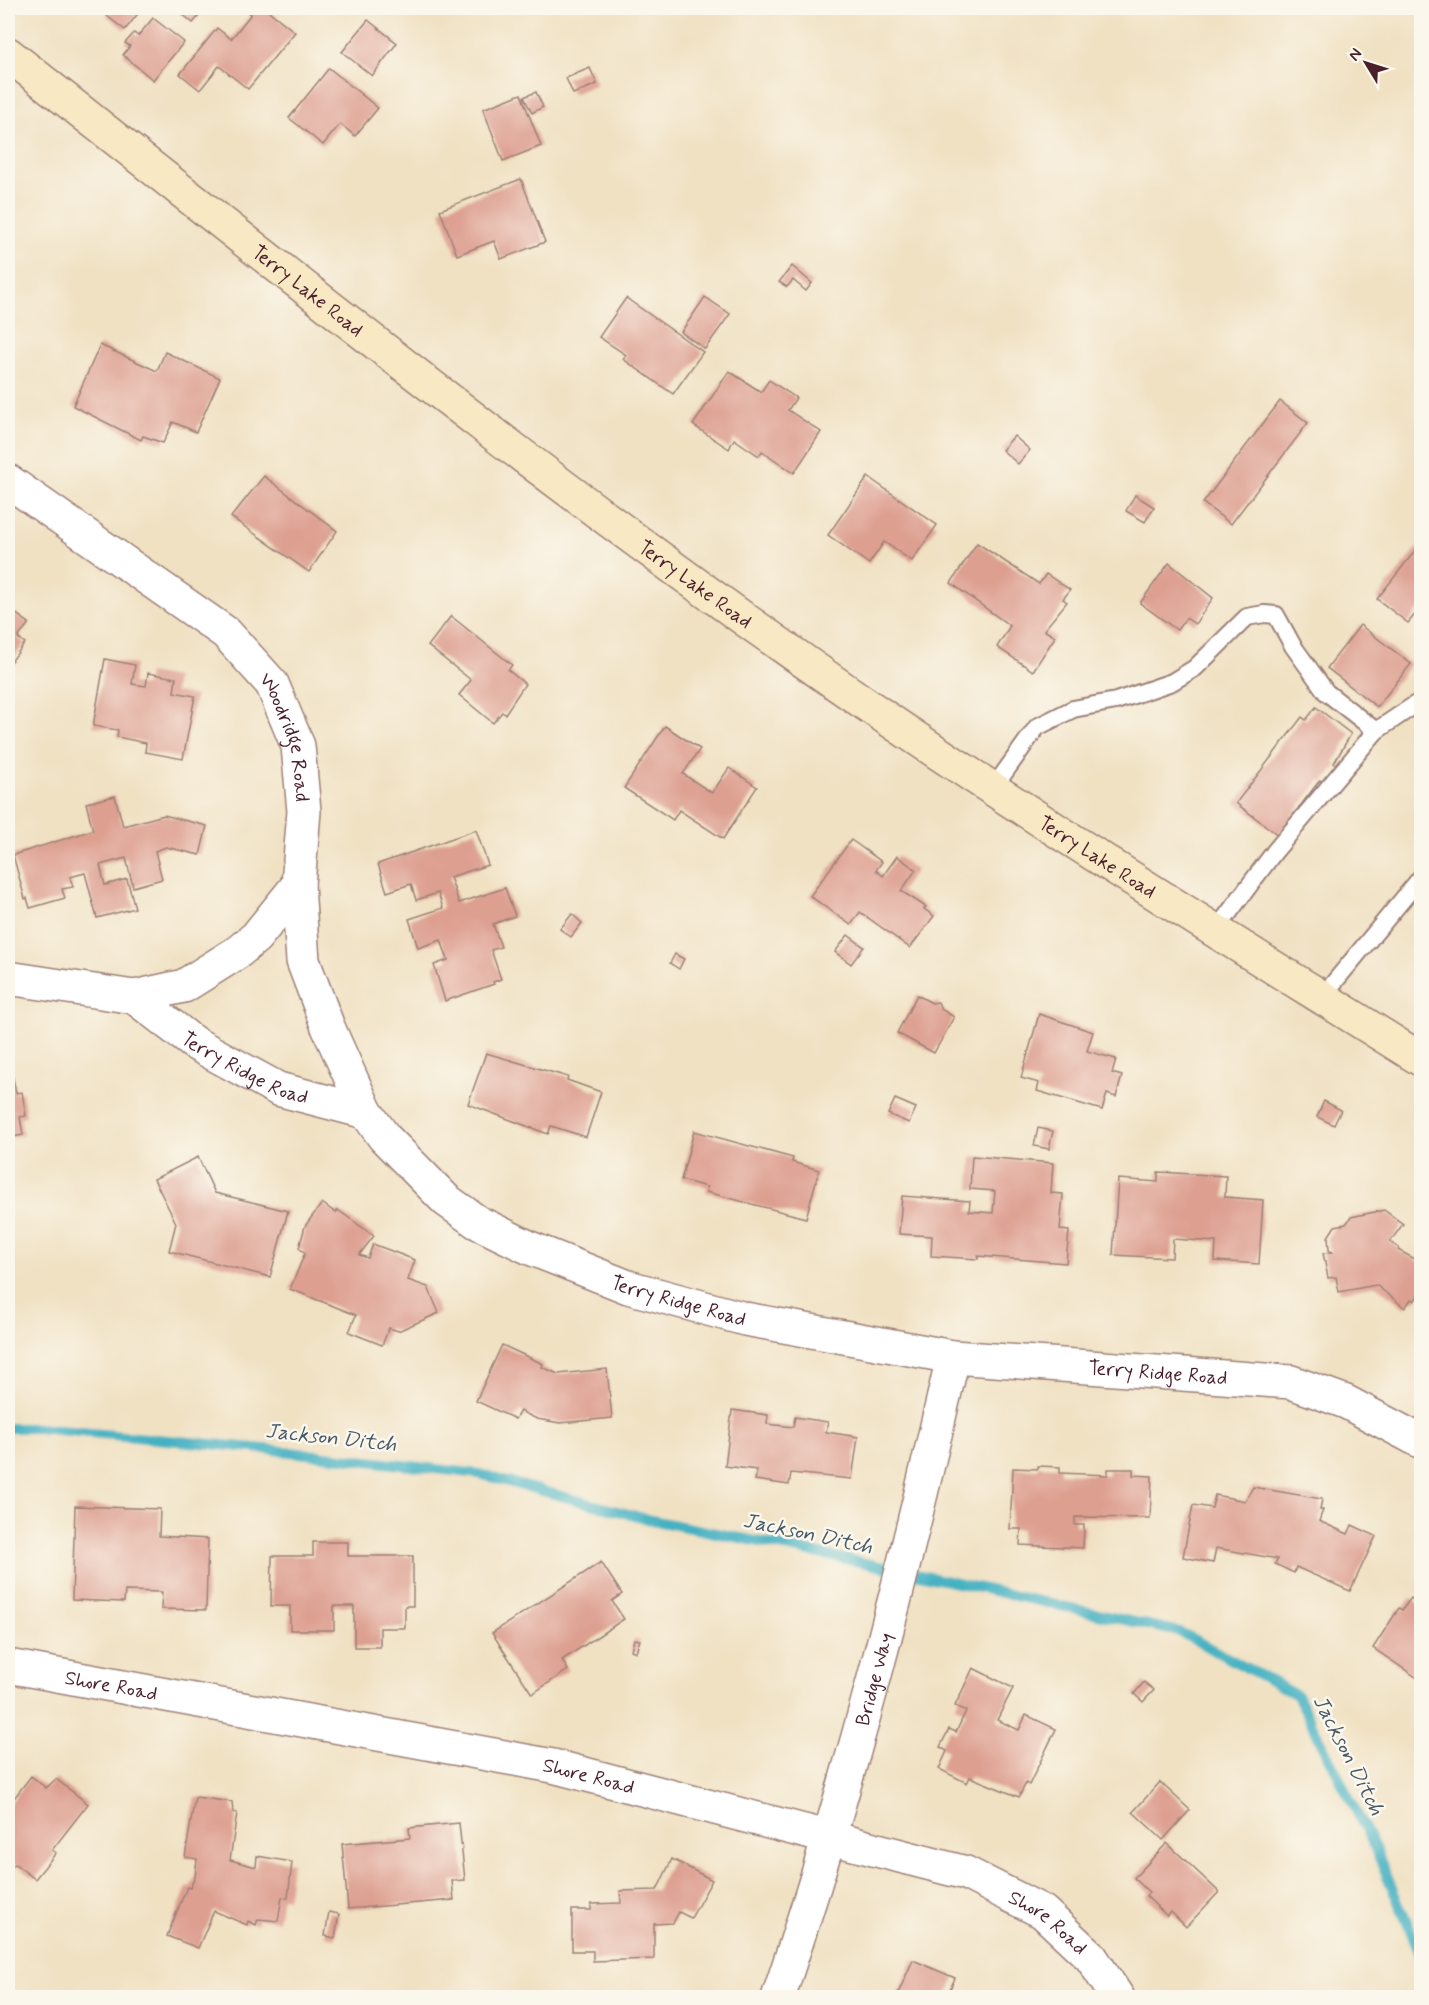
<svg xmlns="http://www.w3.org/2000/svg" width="1429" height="2005" font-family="Mynerve,sans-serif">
<rect width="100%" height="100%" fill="#fbf7ec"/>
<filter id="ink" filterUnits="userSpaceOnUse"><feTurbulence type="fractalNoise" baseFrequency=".0167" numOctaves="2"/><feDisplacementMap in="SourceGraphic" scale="12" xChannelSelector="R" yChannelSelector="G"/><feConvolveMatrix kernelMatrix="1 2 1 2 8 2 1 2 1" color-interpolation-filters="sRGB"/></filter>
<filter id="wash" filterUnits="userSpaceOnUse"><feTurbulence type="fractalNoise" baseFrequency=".008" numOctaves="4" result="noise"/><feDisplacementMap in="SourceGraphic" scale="24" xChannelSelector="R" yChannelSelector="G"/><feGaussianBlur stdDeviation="1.35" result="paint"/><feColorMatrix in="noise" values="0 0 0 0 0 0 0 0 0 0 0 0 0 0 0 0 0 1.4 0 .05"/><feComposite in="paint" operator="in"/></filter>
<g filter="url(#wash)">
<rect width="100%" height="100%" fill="#f0e1c3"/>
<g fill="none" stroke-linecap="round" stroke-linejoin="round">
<path stroke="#45b1c2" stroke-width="10" d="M8,1428H37L265,1449L479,1474L651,1520L870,1564L1180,1632L1297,1695L1375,1848L1422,1958"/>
</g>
<g id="blocks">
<g fill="#dd9f90">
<path d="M114,8H137L141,10L125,30L107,16Z"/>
<path d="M186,8H201L204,10L193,23L181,13Z"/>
<path d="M253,8H265L295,32L248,89L219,66L200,90L180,74L217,28L231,39L251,14L249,13Z"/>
<path d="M153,18L184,42L153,80L123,55L130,46L125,43L134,33L138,36Z"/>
<path d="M368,20L397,43L372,76L342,52Z"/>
<path d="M329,68L378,108L355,136L340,124L323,145L289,118Z"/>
<path d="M590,68L597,84L573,94L566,78Z"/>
<path d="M536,92L543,107L532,113L524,97Z"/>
<path d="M521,94L541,146L503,161L483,109Z"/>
<path d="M521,179L545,242L501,259L494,241L457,255L440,210Z"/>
<path d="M792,266L812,283L806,291L793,280L787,287L779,282Z"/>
<path d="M8,277L13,280L8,291Z"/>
<path d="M705,297L730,314L705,349L681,332Z"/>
<path d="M626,298L703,352L673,394L623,359L626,355L599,337Z"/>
<path d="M100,345L157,371L165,352L220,378L196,432L173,422L163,443L143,436L141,440L73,406Z"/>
<path d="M729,371L761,392L769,380L796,398L788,410L821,432L794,473L762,451L759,456L734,439L729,449L693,425Z"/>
<path d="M1280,401L1308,423L1231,524L1203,503Z"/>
<path d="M1014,436L1030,450L1018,464L1002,450Z"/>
<path d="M264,476L337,531L309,572L231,517Z"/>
<path d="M868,477L937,525L912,561L884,542L869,564L828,535Z"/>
<path d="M1135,495L1154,507L1145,522L1126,511Z"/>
<path d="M1422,542V606L1408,623L1377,599Z"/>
<path d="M977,543L1039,584L1046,574L1070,590L1063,599L1067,602L1044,630L1055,637L1033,671L997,647L1010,626L951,583Z"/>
<path d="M1169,563L1213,598L1195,624L1186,618L1177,630L1140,603Z"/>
<path d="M8,608L29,623L18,638L25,643L8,666Z"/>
<path d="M451,616L512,665L508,670L525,684L505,714L502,712L493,723L459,695L471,680L428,646Z"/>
<path d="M1360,625L1411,664L1377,707L1327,668Z"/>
<path d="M105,659L135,665L132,684L146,686L148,673L176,678L174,692L195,696L183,759L145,752L146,743L117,737L118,730L93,726Z"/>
<path d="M1316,707L1351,734L1334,763L1337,766L1323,783L1320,780L1278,835L1236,803L1302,717L1306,720Z"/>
<path d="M665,726L700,749L683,774L712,793L729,768L757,787L723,839L679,810L673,820L624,788Z"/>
<path d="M115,796L123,826L164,815L207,826L200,855L166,847L155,851L162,879L133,887L126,858L100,865L105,885L127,879L135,908L97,918L85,873L70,877L73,887L62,889L65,898L30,908L27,898L25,899L13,855L93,830L86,803Z"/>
<path d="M476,830L488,865L450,877L459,903L505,888L515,916L493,924L501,947L491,950L501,979L493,982L494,984L445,1001L434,965L448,960L441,940L418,948L409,919L443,908L438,893L416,900L411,884L387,892L378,864Z"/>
<path d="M851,840L882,862L876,870L883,876L897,856L916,870L901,891L926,907L924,909L934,916L910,948L860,912L851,925L810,896Z"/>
<path d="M572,914L582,923L571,937L560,929Z"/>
<path d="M848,935L864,947L851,964L835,952Z"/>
<path d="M675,954L684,959L679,969L670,963Z"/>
<path d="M917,995L932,1003L938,1002L941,1009L954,1017L934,1053L897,1033Z"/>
<path d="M1039,1014L1093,1032L1087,1051L1116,1059L1112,1073L1122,1076L1116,1097L1107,1094L1102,1110L1037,1091L1039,1083L1021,1078Z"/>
<path d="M486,1053L568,1077L567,1080L601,1092L586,1137L551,1126L548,1134L468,1104Z"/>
<path d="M12,1074L16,1093L22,1092L26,1116L20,1117L23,1135L8,1138V1075Z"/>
<path d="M895,1099L916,1108L909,1123L888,1114Z"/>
<path d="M1324,1101L1341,1110L1334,1125L1317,1117Z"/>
<path d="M1038,1128L1053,1131L1049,1149L1034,1146Z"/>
<path d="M694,1131L793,1158L792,1162L819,1170L806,1218L706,1192L707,1187L681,1180Z"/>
<path d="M972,1156L1053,1163L1051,1193L1063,1194L1060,1230L1069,1231L1066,1263L978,1256V1259L931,1256L932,1236L899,1234L902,1196L970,1201L969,1211L993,1213L995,1191L970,1189Z"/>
<path d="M198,1157L215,1193L288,1211L270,1277L169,1251L176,1223L154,1179Z"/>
<path d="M1158,1172L1226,1176L1225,1197L1263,1200L1259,1264L1215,1261L1216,1242L1173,1239L1172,1258L1113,1255L1118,1179L1158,1182Z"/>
<path d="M322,1203L336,1213L338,1210L374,1236L359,1255L368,1258L373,1244L415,1260L408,1280L428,1287L439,1313L398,1331L389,1328L382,1345L349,1332L356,1315L290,1289L305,1253L299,1248L305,1226Z"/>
<path d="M1384,1210L1403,1224L1390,1242L1399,1248L1398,1250L1422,1263V1291L1414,1301L1411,1299L1405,1308L1376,1285L1339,1292L1336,1277L1328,1278L1323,1253L1332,1252L1329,1250L1328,1237L1335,1226L1346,1224L1351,1217Z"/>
<path d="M502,1345L543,1364L542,1367L558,1374L607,1369L612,1418L560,1423L537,1419L520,1411L515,1419L476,1401Z"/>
<path d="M732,1410L768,1415L767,1424L793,1427L795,1417L828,1422L826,1432L858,1437L852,1479L791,1473L789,1485L755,1480L757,1470L725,1466Z"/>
<path d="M1038,1466L1060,1467V1473L1108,1475V1469H1133V1475L1152,1476L1150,1518L1075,1517V1525H1084L1083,1548L1020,1545L1021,1529H1010L1013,1468L1038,1469Z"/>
<path d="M1253,1487L1322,1499L1320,1510H1323L1319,1521L1348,1534L1352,1525L1376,1536L1350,1591L1296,1567L1294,1573L1275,1564L1278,1559L1216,1548L1213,1563L1183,1557L1193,1505L1212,1508L1215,1495L1245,1501Z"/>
<path d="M75,1506L160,1509L159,1536L208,1539L206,1610L161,1609L162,1592L125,1591L124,1602L72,1600Z"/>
<path d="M313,1542H348V1556H413V1606H405V1628H380V1647H354V1606H334V1630H290V1606H271L272,1556H313Z"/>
<path d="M601,1562L622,1594L612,1601L624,1619L562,1660L568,1670L532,1694L492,1633Z"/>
<path d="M1411,1598L1422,1606V1681L1373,1648L1399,1608L1402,1610Z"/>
<path d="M634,1639L640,1640L636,1652L631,1650Z"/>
<path d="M973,1668L1013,1688L997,1720L1019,1730L1026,1715L1056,1729L1029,1785L1026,1783L1019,1797L970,1777L967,1783L939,1769L947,1751L940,1747L949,1729L956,1732L966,1711L955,1706Z"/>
<path d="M1144,1682L1154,1690L1143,1702L1134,1694Z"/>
<path d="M31,1776L46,1788L56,1779L88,1804L52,1850L56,1853L35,1879L15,1864L12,1867L8,1863V1806Z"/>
<path d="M1160,1782L1190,1810L1163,1840L1133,1812Z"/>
<path d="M195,1797L232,1802L233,1812L237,1813L230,1860L256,1867L257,1856L292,1862L288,1898L282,1897L278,1921L258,1919L256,1925L248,1921L247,1925L214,1911L198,1948L167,1936L187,1887L190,1888L195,1877L197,1859L185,1857Z"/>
<path d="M459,1823L465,1880L452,1881L454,1900L348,1909L342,1844L410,1838L409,1828Z"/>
<path d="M1167,1843L1219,1892L1186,1927L1171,1912L1167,1916L1146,1896L1149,1892L1134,1878Z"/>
<path d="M672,1859L712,1880L691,1918L679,1912L673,1923L654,1924V1959L593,1961V1951H572V1910H591V1904L621,1903L620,1891L657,1890Z"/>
<path d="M329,1912L339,1914L335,1938L325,1936Z"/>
<path d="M913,1960L955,1978L946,1998H896Z"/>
</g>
</g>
</g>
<g filter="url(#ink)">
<use href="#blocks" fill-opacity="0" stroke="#9d8077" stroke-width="1.5"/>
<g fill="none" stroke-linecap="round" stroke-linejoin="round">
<g stroke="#9d8077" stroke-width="20">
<g id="lane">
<path d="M994,787L1037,727L1073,709L1116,701L1172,682L1195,668L1247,617L1264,614L1276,615L1293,646L1326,692L1376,731"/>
<path d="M1216,930L1275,851L1376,731L1422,700"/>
<path d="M1322,997L1422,876"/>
</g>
</g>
<g stroke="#9d8077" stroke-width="36">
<g id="street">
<path id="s1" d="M8,481L226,633L272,684L298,746L304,811L298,885L303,961L328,1027L366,1112L384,1137L446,1200L477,1222L530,1248L628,1287L745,1319L953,1357L1291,1382L1346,1402L1422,1442"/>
<path id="s2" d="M8,978L134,997L194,1043L278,1089L366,1112"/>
<path d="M134,997L184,986L238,952L256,937L298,885"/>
<path id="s3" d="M8,1666L553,1766L966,1873L1043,1912L1091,1957L1118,1998"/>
<path id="s4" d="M778,1998C849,1788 904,1572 953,1357"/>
</g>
</g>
<g stroke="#9d8077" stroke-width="36">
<g id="secondary">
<path id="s5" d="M8,54C291,277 572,503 870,707C1050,830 1237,944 1422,1060"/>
</g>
</g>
<use href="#lane" stroke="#fff" stroke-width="16"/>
<use href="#street" stroke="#fff" stroke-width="33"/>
<use href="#secondary" stroke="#f8e8c3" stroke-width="33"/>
</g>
</g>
<g text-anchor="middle" stroke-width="5" stroke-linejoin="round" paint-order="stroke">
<g font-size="20" fill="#4a1f2b" stroke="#fbf7ec">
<text dy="7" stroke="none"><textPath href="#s5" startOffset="382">Terry Lake Road</textPath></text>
<text dy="7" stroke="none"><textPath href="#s5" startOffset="868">Terry Lake Road</textPath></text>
<text dy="7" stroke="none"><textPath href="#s1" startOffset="390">Woodridge Road</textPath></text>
<text dy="7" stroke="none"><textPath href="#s5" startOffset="1354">Terry Lake Road</textPath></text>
<text dy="7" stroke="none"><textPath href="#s2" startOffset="260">Terry Ridge Road</textPath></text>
<text dy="7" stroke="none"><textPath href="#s1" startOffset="1155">Terry Ridge Road</textPath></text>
<text dy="7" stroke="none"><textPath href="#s1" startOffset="1641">Terry Ridge Road</textPath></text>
<text dy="7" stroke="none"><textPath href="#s4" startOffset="333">Bridge Way</textPath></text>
<text dy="7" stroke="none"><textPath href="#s3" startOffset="105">Shore Road</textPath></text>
<text dy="7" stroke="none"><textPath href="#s3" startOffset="591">Shore Road</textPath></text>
<text dy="7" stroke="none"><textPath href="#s3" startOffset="1077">Shore Road</textPath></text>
</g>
<g font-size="21" font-style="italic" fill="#485967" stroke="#fbf7ec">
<text transform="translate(331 1437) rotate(6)" y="7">Jackson Ditch</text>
<text transform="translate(808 1533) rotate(12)" y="7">Jackson Ditch</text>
<text transform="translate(1349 1755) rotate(63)" y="7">Jackson Ditch</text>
</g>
</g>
<rect width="1429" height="2005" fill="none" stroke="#fbf7ec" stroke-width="30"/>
<g transform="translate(1366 63) rotate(308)" stroke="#fbf7ec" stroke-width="4.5" paint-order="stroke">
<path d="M0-4.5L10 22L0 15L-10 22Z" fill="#4a1f2b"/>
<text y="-9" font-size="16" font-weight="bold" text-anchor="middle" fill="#4a1f2b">N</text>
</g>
</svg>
